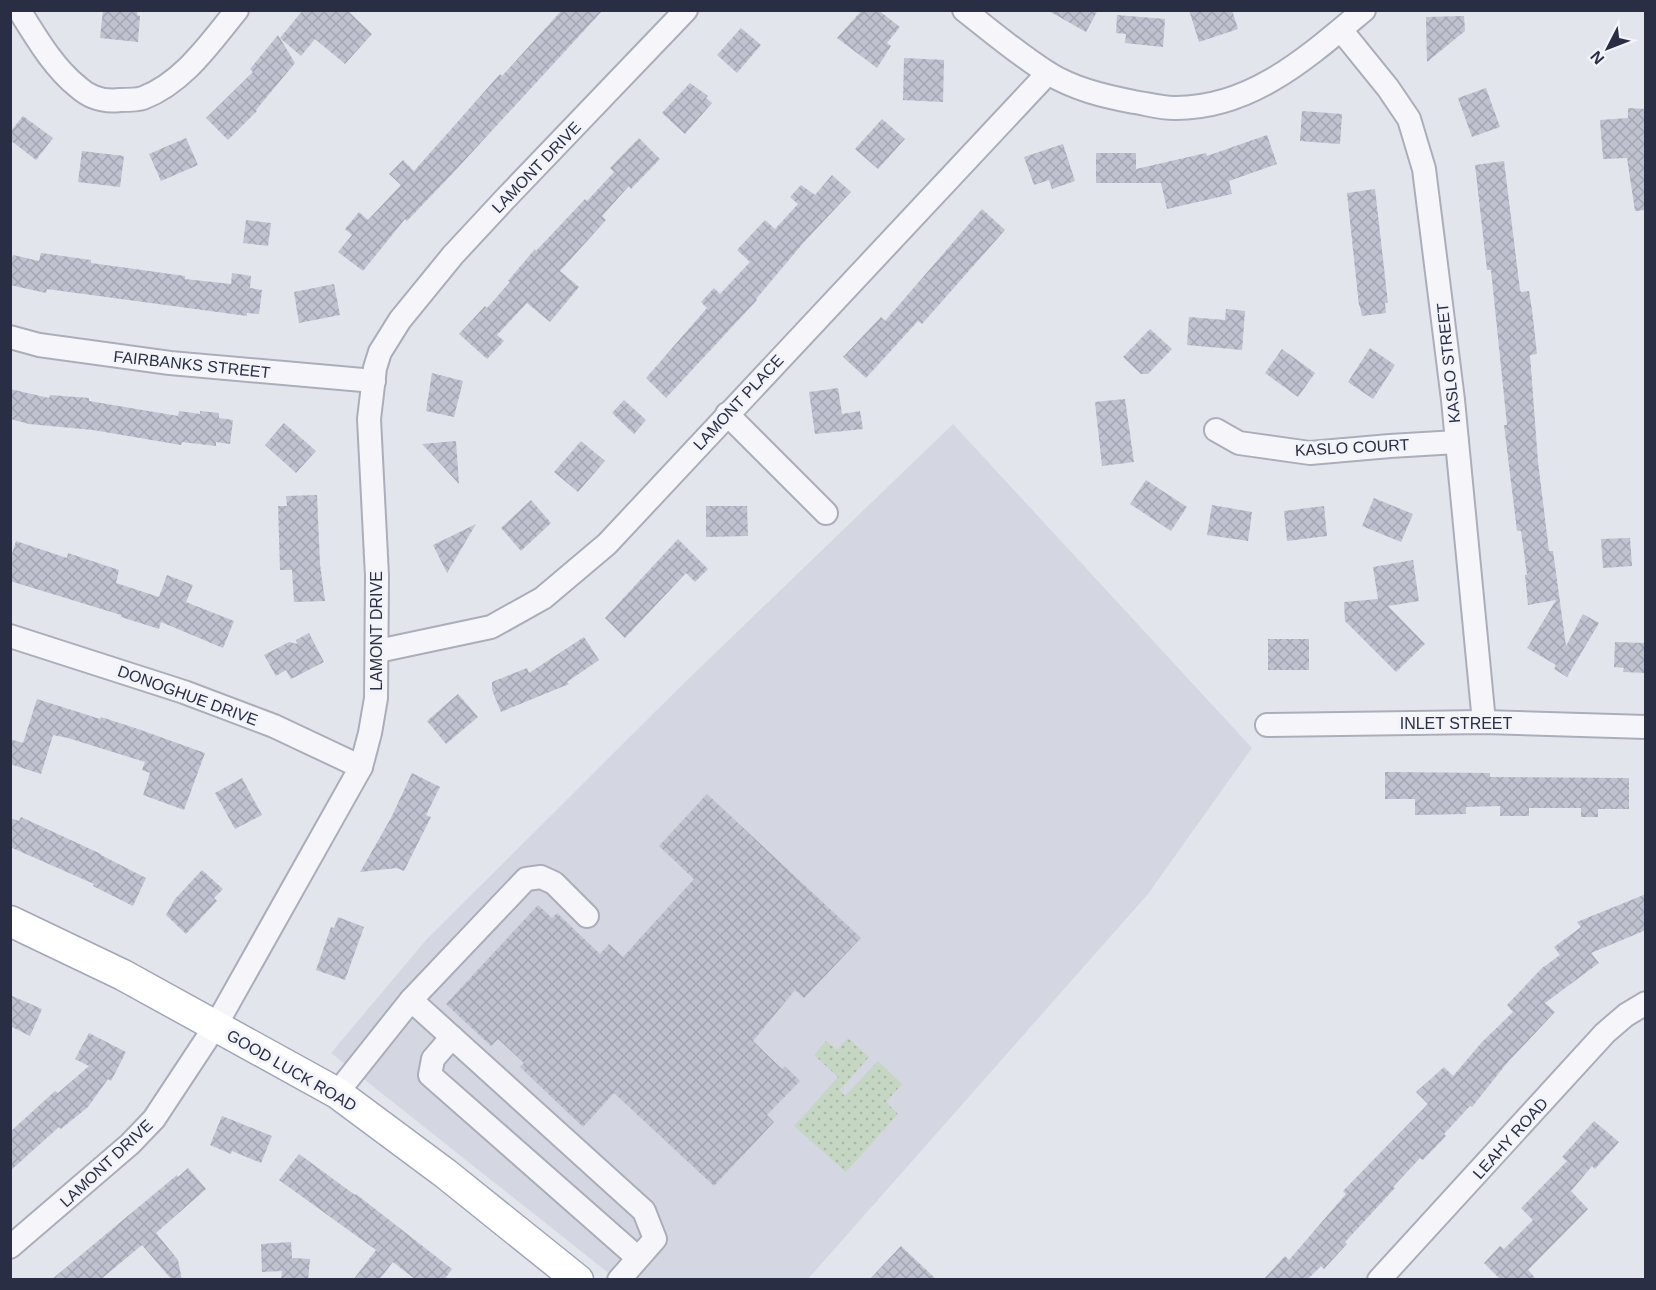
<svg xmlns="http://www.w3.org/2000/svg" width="1656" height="1290" font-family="Arial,sans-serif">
<defs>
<pattern id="park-dots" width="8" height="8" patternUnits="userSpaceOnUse" patternTransform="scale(1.5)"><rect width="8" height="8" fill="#c5d6c3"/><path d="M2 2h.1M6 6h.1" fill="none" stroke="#a9b8a9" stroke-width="1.8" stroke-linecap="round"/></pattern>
<pattern id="building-cross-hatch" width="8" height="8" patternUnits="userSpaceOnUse" patternTransform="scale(1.5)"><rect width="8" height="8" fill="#bfc2cf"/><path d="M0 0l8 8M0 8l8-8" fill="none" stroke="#a4a7b3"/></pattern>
</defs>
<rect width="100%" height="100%" fill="#e3e5ec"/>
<path fill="#d4d7e1" d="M953,424L1252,748L1148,894L808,1279H616L331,1053L426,940L680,687Z"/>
<path fill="url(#park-dots)" d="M848,1038L869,1057L840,1090L845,1096L878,1061L902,1084L886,1102L898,1114L846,1172L794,1126L838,1077L814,1055L826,1041L837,1050Z"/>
<g fill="url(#building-cross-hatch)">
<path d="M103,10H138L137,15L140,16L138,42L100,38Z"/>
<path d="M303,10H347L372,34L345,64L315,39L301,56L280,38Z"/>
<path d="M562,10H603L453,173L407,221L405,219L363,271L338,252L352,235L345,229L359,212L368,220L401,185L389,174L403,160L414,171L500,74L502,76Z"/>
<path d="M862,10H878L900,27L887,43L891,46L877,68L837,38Z"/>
<path d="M1047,10H1098L1086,32Z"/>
<path d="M1189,10H1232L1238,29L1199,42Z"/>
<path d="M1117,15L1165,19L1163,47L1125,43L1126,34L1116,33Z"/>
<path d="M1464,16L1465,31L1427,62L1426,17Z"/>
<path d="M741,28L761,45L737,73L717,55Z"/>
<path d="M278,35L295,63L256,110L257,111L228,140L206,118L253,72L250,69Z"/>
<path d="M904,58L944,60L943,102L903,100Z"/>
<path d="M690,83L708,96L706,98L712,103L685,134L662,113Z"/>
<path d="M1486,88L1500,127L1472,137L1458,98Z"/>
<path d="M1628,108L1646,109V210L1635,211L1627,158L1603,159L1600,120L1628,118Z"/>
<path d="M1302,111L1342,114L1340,144L1300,141Z"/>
<path d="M23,116L53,138L36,160L10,140V132Z"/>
<path d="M882,119L905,139L878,169L855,149Z"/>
<path d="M1267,135L1277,164L1229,181L1232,194L1167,209L1161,183H1096V153H1136V169L1206,153L1207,156Z"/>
<path d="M186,138L198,165L161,181L149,154Z"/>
<path d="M639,138L660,159L631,189L629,186L602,216L606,220L560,271L579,287L550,322L527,303L497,335L504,341L487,359L459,334L485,306L487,308L510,282L508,281L535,249L536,251L585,199L587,201L614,172L610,168Z"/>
<path d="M1063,144L1075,181L1052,189L1049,180L1034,185L1024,157Z"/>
<path d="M82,151L124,156L120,187L78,182Z"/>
<path d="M1504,161L1520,290L1521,292L1529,291L1532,310L1537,354L1530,355L1538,462L1549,551H1553L1566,646L1583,614L1599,623L1567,677L1554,669L1556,665L1527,648L1556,600L1528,605L1525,575H1527L1521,531H1517L1504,425H1507L1491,270H1487L1475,165Z"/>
<path d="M832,175L851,192L804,242L756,299L757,300L666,398L646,378L707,308L701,302L714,288L720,294L750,262L737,250L765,220L775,229L798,204L790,197L801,185L815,195Z"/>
<path d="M1375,189L1388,303H1385L1386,313L1362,316L1360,306H1359L1347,193Z"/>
<path d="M982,209L1005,230L922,324L918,321L866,378L843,357L881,317L885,321Z"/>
<path d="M246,220L271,223L268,246L243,243Z"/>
<path d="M41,253L91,260V263L185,276V279L231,284L232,273L251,276L250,288L262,290L259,314L247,313V316L47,289L46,293L10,285V265L13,255L39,261Z"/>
<path d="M334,284L340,315L299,323L294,292Z"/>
<path d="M1226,309L1245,311L1242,350L1187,345L1189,317L1225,320Z"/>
<path d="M1150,329L1172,349L1148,374H1141L1123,357Z"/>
<path d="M1370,348L1395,365L1373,399L1348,382Z"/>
<path d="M1282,349L1315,373L1298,397L1265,373Z"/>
<path d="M432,373L463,381L454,417L426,411Z"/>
<path d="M838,388L842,414L860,411L863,429L815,434L809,392Z"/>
<path d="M10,389L49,398L50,395L89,398V401L178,416L179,411L200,414V411L219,413V418L233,420L230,444L216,442V446L182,442L181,445L93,430L29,424L10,419Z"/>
<path d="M1125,399L1134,462L1102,466L1095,402Z"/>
<path d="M624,400L646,420L634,434L612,413Z"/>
<path d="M284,423L316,451L296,473L265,445Z"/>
<path d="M456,441L459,484L422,444Z"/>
<path d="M581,441L605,461L578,492L554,472Z"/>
<path d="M1146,480L1187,507L1171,531L1130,504Z"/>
<path d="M317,495L320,564L325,601L294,602L292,570H280L278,506H287L286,496Z"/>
<path d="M1374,498L1413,514L1401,542L1362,526Z"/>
<path d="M531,500L551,523L521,551L501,528Z"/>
<path d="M1212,505L1252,512L1248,541L1207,535Z"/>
<path d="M706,506H747L748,536L706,537Z"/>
<path d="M1324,506L1327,536L1287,541L1284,511Z"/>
<path d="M476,524L447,573L433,545Z"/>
<path d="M1630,538L1632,566L1603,568L1601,539Z"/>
<path d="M678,539L708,569L695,582L686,573L625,638L605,618Z"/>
<path d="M16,541L67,558L68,553L119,570L116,583L159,597L167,575L193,585L186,602L234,621L223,648L161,622L159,629L121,617V615L10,581V560Z"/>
<path d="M1413,560L1419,601L1388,606L1425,644L1396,672L1345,621L1344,602L1378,599L1373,567Z"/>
<path d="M309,633L324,662L291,679L286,670L276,676L264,655L289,642L297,644L296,640Z"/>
<path d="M584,637L599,660L567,682L569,684L501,712L492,690V682L527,668L529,673Z"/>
<rect x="1268" y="639" width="41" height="31"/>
<path d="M1615,642L1646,643V673L1623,672L1624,668L1614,667Z"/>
<path d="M458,694L478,717L446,744L427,721Z"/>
<path d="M37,699L100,719L101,717L138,729L205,753L184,810L143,795L150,773L142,770L145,762L68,738L53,735L41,774L10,764V739L23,743Z"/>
<path d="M1385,772L1490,773V777L1629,778V809H1598V817H1581V808H1529V816H1500V806L1466,807V814L1415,815V799H1385Z"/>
<path d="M412,773L440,787L426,815L431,817L404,871L397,868L360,872L391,818Z"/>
<path d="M242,778L262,815L235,829L215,793Z"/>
<path d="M707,794L861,938L804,998L795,990L753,1041L782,1069L785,1066L800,1081L767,1115L774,1122L714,1186L614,1093L583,1127L520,1067L524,1063L498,1039L491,1046L446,1004L538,905L552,918L557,913L600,954L609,944L623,957L694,879L659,846Z"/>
<path d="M21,817L101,854V855L146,878L133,906L93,886L94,884L10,847V818L19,821Z"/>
<path d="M202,870L223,889L214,898L217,901L186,934L166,915L175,899Z"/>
<path d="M1646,894V930L1591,953L1599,963L1545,1003L1555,1012L1507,1063L1472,1107L1470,1106L1444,1134L1446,1136L1423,1160L1420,1158L1393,1187L1395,1188L1345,1242L1347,1244L1324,1269L1321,1266L1309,1278L1310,1280H1263L1285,1256L1289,1260L1346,1194L1343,1191L1428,1104L1416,1092L1444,1067L1453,1076L1482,1042L1513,1012L1507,1005L1542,968L1560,955L1554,947L1581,927L1577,922Z"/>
<path d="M338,917L364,927L345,980L316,970L331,927L334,928Z"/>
<path d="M10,995L42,1009L30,1036L10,1026Z"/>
<path d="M89,1033L126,1052L111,1081L108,1079L88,1107L61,1129L59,1127L10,1171V1132L55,1091L58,1093L89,1066L75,1059Z"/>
<path d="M222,1116L272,1136L261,1163L232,1151L231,1154L210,1145Z"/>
<path d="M1594,1121L1619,1142L1595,1169L1592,1166L1571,1191L1588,1209L1528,1270L1537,1280H1501L1484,1263L1500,1246L1504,1249L1533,1220L1521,1208L1567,1161L1562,1157Z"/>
<path d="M299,1154L355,1195L356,1194L452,1269L444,1280H416L393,1262L379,1280H353L376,1250L279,1180Z"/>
<path d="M188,1168L206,1189L156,1233L178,1260L182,1280H172L142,1245L100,1280H51L177,1175L178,1177Z"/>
<path d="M291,1242L292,1258L310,1259L308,1280H281L282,1271L262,1272L261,1244Z"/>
<path d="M901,1246L937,1280H869Z"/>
</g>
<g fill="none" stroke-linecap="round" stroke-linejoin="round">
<g stroke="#abaeba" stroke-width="26">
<g id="minor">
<path d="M19,10C36,37 53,67 78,87C90,98 104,102 120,100C127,100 137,100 143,98C184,82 210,43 237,10"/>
<path d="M964,10C991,31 1019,55 1048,73C1074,89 1103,96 1134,102C1147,104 1161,108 1174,108C1251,109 1308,57 1364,10"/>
<path d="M1341,30L1388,88L1409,119L1424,169L1453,400L1484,722"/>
<path d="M10,337L39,345L170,363L374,381"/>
<path d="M727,414L826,513"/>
<path d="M1216,430L1239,443L1310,453L1390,446L1457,442"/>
<path d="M10,636L184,692L274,726L361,767"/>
<path d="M378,651L491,627L543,598L607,544L1048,73"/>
<path d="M1267,725L1484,722L1646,727"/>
<path d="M411,1000L526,879L541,877L554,883L587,916"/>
<path d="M452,1037L433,1059L430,1075L638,1258"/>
<path d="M337,1093L411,1000L644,1211L655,1239L619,1280"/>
<path d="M10,1247L130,1144L154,1119L216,1025L361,767L370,733L376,698L377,576L369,419L375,368L380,352L400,320L453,255L505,199L686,10"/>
<path d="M1379,1280L1605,1033L1626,1015L1646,1003"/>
</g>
</g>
<g stroke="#a1a6b8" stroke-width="33">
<path id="major" d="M10,921L123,975L337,1093L446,1174L578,1280"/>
</g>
<use href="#minor" stroke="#f6f6fa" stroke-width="22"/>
<use href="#major" stroke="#fff" stroke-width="30"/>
</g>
<g text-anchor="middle" stroke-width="6" stroke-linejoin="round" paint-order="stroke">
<g font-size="16" fill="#292e45" stroke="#f3f4f9">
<text transform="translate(536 167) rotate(-46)" y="6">LAMONT DRIVE</text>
<text transform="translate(1448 363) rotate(-96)" y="6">KASLO STREET</text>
<text transform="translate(192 364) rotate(6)" y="6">FAIRBANKS STREET</text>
<text transform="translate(738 402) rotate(-47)" y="6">LAMONT PLACE</text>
<text transform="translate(1352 447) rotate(-3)" y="6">KASLO COURT</text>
<text transform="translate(376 631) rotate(-90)" y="6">LAMONT DRIVE</text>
<text transform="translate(188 695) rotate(20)" y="6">DONOGHUE DRIVE</text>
<text x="1456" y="729">INLET STREET</text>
<text transform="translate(292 1070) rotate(30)" y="6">GOOD LUCK ROAD</text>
<text transform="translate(1510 1138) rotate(-48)" y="6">LEAHY ROAD</text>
<text transform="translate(106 1163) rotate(-43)" y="6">LAMONT DRIVE</text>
</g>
</g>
<rect width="1656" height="1290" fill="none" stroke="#292e45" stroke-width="24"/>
<g transform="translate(1608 48) rotate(228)" stroke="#f3f4f9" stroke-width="4.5" paint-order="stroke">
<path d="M0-4.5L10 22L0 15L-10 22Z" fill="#292e45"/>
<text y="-9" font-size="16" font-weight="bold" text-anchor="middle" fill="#292e45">N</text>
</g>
</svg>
